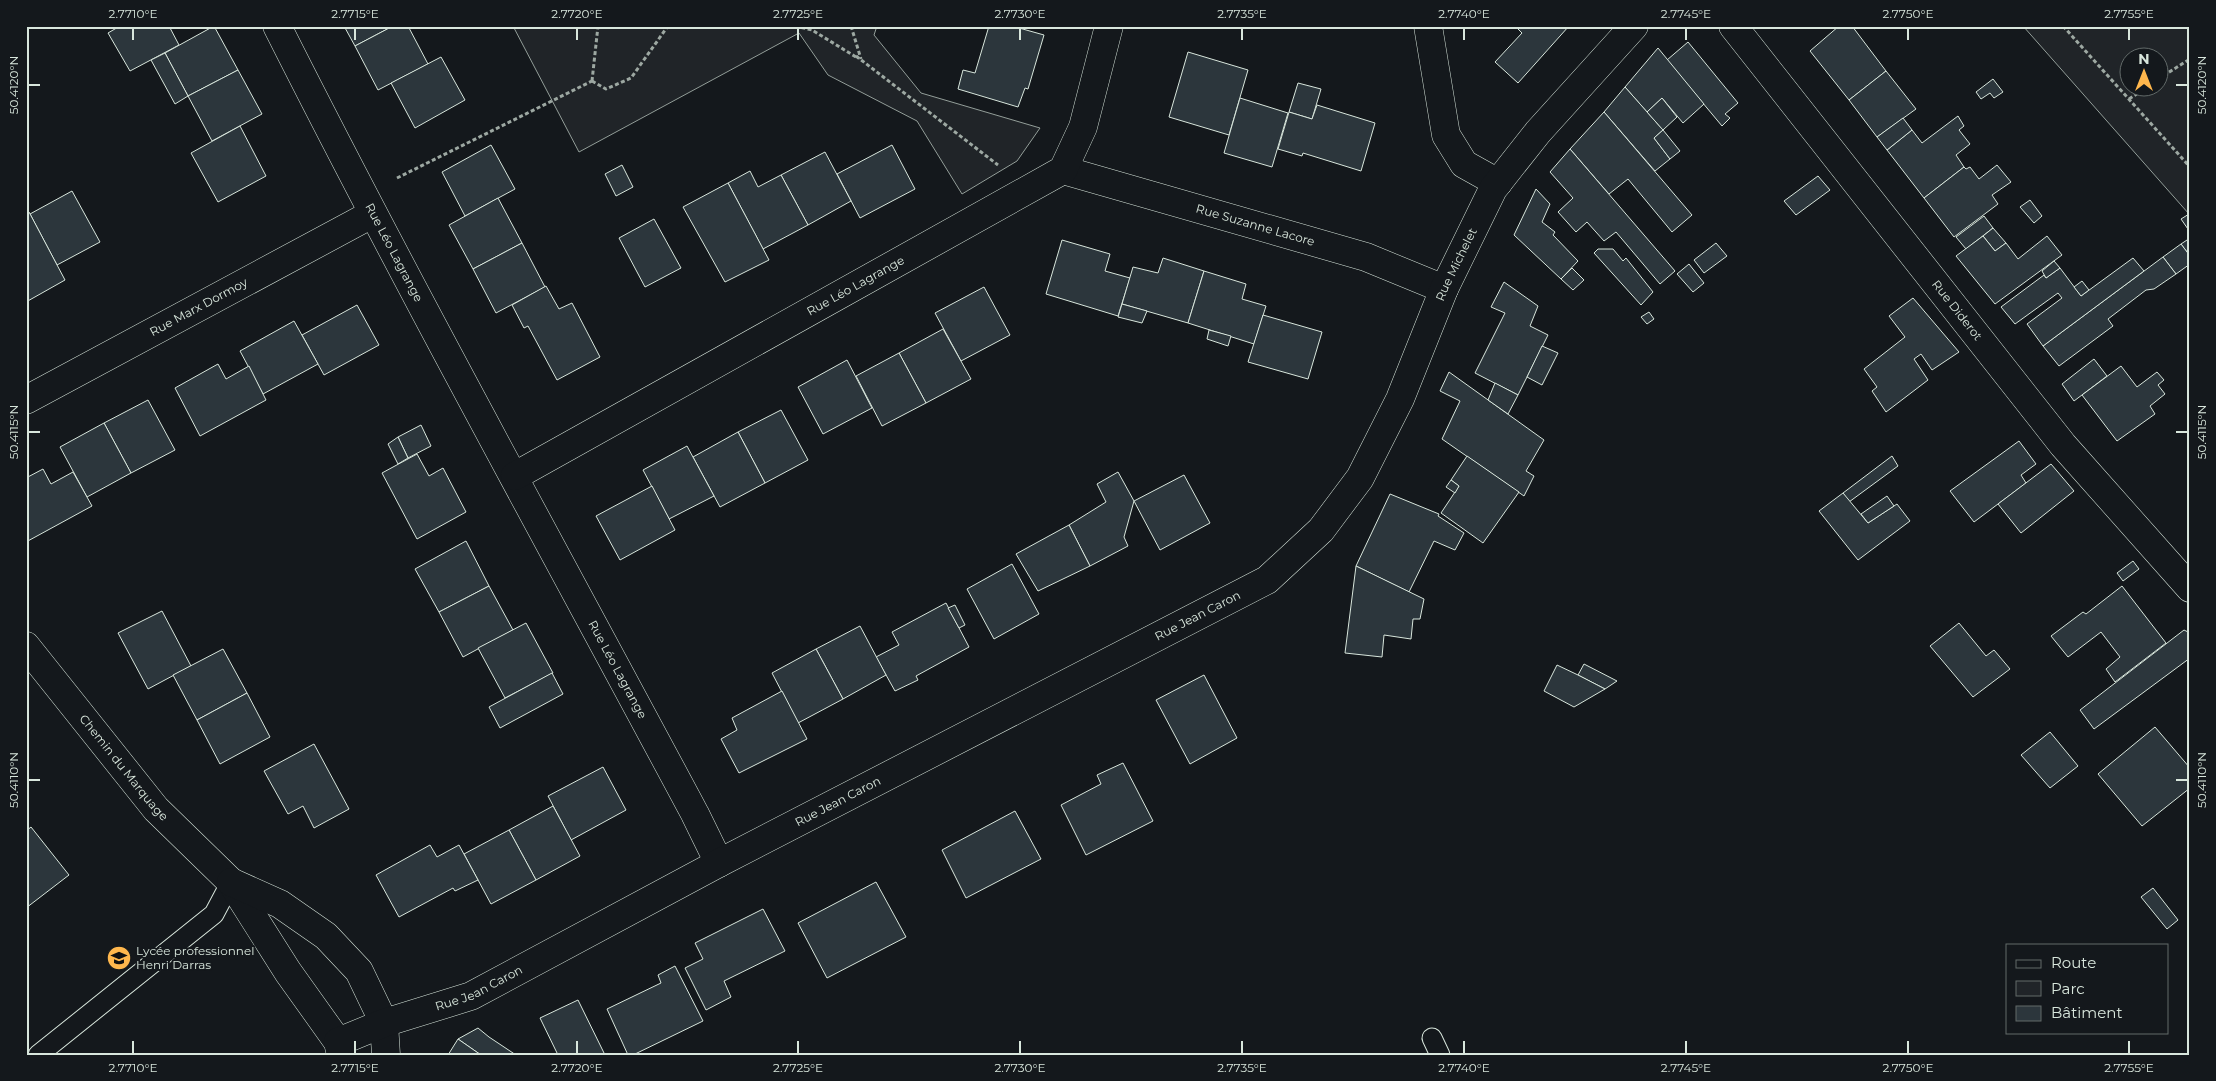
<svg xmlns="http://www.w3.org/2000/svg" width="2216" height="1081" font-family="Montserrat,sans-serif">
<rect width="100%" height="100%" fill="#14181c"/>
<g fill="#202428" stroke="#939e99" fill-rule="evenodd">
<path d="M513,26H877L874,35L921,93L1040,128L1017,161L962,194L917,121L828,75L799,33L579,152Z"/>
<path d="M2023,26H2190V214H2189ZM2128,58H2158V88H2128Z"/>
</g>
<g fill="#2c363c" stroke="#d8e6dc">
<path d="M120,26H169L179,45L130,71L108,33Z"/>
<path d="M214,26L238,70L188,96L165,53Z"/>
<path d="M344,26H393L355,46Z"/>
<path d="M393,26H408L428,64L378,90L355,46Z"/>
<path d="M989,26H1012L1044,35L1028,89L1025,88L1018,107L958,89L963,70L975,73Z"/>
<path d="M1515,26H1569L1518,83L1495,62L1522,33Z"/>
<path d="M1839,26H1852L1886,71L1849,100L1810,51Z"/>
<path d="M1688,42L1738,103L1725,114L1730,118L1722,126L1667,60Z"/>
<path d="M1658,48L1704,104L1683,123L1662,98L1647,112L1625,87Z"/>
<path d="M1188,52L1248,70L1229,135L1169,117Z"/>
<path d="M165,53L188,96L175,104L151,60Z"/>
<path d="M441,57L465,100L415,128L391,83Z"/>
<path d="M238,70L262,114L212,141L188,96Z"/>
<path d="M1886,71L1916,109L1877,137L1849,100Z"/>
<path d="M1993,79L2003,92L1994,98L1990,93L1981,99L1976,92Z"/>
<path d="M1298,83L1321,89L1312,119L1289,112Z"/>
<path d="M1625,87L1663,130L1654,138L1670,159L1655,171L1604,112Z"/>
<path d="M1240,98L1288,113L1272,167L1224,153Z"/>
<path d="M1662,98L1677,117L1663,130L1647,112Z"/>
<path d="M1317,105L1375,123L1361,171L1303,153L1302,156L1278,149L1289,112L1312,119Z"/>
<path d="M1604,112L1692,215L1672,232L1628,179L1609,194L1570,149Z"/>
<path d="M1958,116L1964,126L1959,130L1970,144L1956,155L1964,167L1924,198L1887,150L1912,130L1922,143Z"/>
<path d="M1903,118L1912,130L1887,150L1877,137Z"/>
<path d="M240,126L266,176L218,202L191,153Z"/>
<path d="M1663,130L1680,151L1670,159L1654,138Z"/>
<path d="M491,145L515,189L465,216L442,172Z"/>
<path d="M892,145L915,189L860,218L837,174Z"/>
<path d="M1570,149L1675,271L1660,284L1616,232L1604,241L1587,222L1576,232L1558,212L1573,198L1550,172Z"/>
<path d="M825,152L851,201L808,225L781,175Z"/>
<path d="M622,165L633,187L616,196L605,174Z"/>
<path d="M1997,165L2011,182L1992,195L1998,204L1954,237L1924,198L1964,167L1966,169L1970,167L1979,179Z"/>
<path d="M750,171L758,187L781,175L808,225L763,249L728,183Z"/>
<path d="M1818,176L1830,190L1796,215L1784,201Z"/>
<path d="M728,183L769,260L725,282L683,207Z"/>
<path d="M1536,189L1550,204L1542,222L1555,232L1553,235L1578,261L1561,279L1514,235Z"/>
<path d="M72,191L100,242L57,265L30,214Z"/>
<path d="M498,198L522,243L473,269L449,225Z"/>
<path d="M2030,200L2042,216L2034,223L2020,207Z"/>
<path d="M29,212L65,280L26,302V213Z"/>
<path d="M2189,214H2190V232L2181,219Z"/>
<path d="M1984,216L1993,228L1966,249L1956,237Z"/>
<path d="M654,219L681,268L645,287L619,238Z"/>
<path d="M1993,228L2006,243L1995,251L1983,236Z"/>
<path d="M1983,236L1995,251L2006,243L2018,259L2047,236L2062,255L1995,304L1956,256Z"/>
<path d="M2190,238V256L2181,244Z"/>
<path d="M1062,240L1110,254L1105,271L1130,278L1118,316L1046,294Z"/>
<path d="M522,243L545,287L496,313L473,269Z"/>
<path d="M1716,243L1727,256L1704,273L1694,260Z"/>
<path d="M2181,244L2190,256V264L2176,274L2163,257Z"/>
<path d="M1598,249H1613L1623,261L1626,258L1653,292L1641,305L1594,253Z"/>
<path d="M2163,257L2176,274L2154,289L2146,290L2108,319L2113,326L2059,366L2043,346Z"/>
<path d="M1163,258L1204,271L1188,323L1122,304L1133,267L1158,273Z"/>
<path d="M2133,258L2144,271L2043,346L2027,324L2062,298L2058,293L2015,324L2001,307L2044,275L2046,278L2060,268L2081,296Z"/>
<path d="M2054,261L2060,268L2046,278L2042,271Z"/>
<path d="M1689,264L1704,283L1693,292L1677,274Z"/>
<path d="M1572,268L1584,280L1573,290L1561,279Z"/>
<path d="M1204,271L1246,284L1242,299L1266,306L1254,344L1188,323Z"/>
<path d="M2082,281L2089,290L2081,296L2074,287Z"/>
<path d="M1504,282L1538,306L1530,326L1548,335L1518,395L1475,373L1505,313L1491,307Z"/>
<path d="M546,286L559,309L572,303L600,357L557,380L528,326L524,328L512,305Z"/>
<path d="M984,287L1010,335L961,361L935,313Z"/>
<path d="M1913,298L1959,352L1932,370L1921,354L1914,359L1928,380L1886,412L1872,391L1877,387L1864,369L1905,337L1889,316Z"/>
<path d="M1122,304L1147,311L1142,323L1118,317Z"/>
<path d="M357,305L379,345L324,375L302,335Z"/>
<path d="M1649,312L1654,319L1647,324L1641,317Z"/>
<path d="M1263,315L1322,332L1308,379L1248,362Z"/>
<path d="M294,321L318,364L263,394L240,351Z"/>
<path d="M943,329L971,379L926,403L899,353Z"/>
<path d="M1209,330L1231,336L1228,346L1207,339Z"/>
<path d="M1542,346L1558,353L1542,385L1527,377Z"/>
<path d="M899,353L926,403L882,426L856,376Z"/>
<path d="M2094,359L2107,376L2074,401L2062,384Z"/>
<path d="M847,360L872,408L823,434L798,387Z"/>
<path d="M218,364L226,379L249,366L266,400L200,436L175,388Z"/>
<path d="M2121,366L2137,387L2157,372L2164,380L2158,385L2165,394L2150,406L2155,414L2117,441L2082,395Z"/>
<path d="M1449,372L1544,440L1526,471L1534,476L1524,496L1442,439L1460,401L1440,391Z"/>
<path d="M1495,383L1518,395L1508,414L1488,400Z"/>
<path d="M148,400L175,450L131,473L104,423Z"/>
<path d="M781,410L808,460L765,483L738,432Z"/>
<path d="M104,423L131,473L87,497L60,447Z"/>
<path d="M421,425L431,446L408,458L398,437Z"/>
<path d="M738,432L765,483L720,507L693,457Z"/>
<path d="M398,437L408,458L398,464L388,444Z"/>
<path d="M2019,441L2036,464L2021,475L2026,483L1974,522L1950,491Z"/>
<path d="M687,446L714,496L669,519L643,470Z"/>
<path d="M417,454L429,476L443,468L466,512L417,539L382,473Z"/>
<path d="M1467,456L1519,492L1483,543L1441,513L1459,486L1451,480Z"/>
<path d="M1892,456L1898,466L1849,502L1843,493Z"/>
<path d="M2051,464L2074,491L2021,533L1998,504Z"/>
<path d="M43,469L51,484L73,472L92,506L26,542V478Z"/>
<path d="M1118,472L1134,501L1124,537L1128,546L1090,566L1069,525L1106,502L1097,484Z"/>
<path d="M1184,475L1210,523L1160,550L1134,501Z"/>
<path d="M1451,480L1459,486L1455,493L1446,487Z"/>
<path d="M652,486L675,530L620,560L596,516Z"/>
<path d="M1843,493L1868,523L1897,504L1910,521L1858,560L1819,511Z"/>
<path d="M1390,494L1439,514L1438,516L1464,533L1455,550L1434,541L1409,592L1356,566Z"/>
<path d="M1887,496L1894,506L1868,523L1861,514Z"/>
<path d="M1069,525L1090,566L1038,591L1016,554Z"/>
<path d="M466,541L489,586L439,612L415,569Z"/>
<path d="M2133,561L2139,569L2123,581L2117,573Z"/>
<path d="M1012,564L1039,614L994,639L967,589Z"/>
<path d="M1356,566L1424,599L1420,619H1413L1411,639L1384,635L1382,657L1345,653Z"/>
<path d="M489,586L513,630L463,657L439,612Z"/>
<path d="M2122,586L2166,643L2115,682L2106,669L2120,657L2101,632L2068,657L2051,636L2083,612L2086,614Z"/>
<path d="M946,603L969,647L916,676L918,680L895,691L876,657L899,645L892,632Z"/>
<path d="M955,605L965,625L959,628L948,608Z"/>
<path d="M162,611L191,666L148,689L118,633Z"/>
<path d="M526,623L553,673L505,698L478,648Z"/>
<path d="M1959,623L1986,656L1994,650L2010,669L1973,697L1930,646Z"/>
<path d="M860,626L886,675L843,699L816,649Z"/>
<path d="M2184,630L2190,633V658L2094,729L2080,710Z"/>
<path d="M223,649L247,693L197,720L173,675Z"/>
<path d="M816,649L843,699L798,723L772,673Z"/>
<path d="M1584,664L1617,681L1605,689L1578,675Z"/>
<path d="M1557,665L1578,675L1605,689L1574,707L1544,691Z"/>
<path d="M552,673L563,694L500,728L489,707Z"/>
<path d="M1204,675L1237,738L1190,764L1156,700Z"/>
<path d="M782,691L807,739L739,773L721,739L737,730L732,718Z"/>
<path d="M247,693L270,737L220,764L197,720Z"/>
<path d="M2155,727L2190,768V788L2142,826L2098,774Z"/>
<path d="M2050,732L2078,766L2050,788L2021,755Z"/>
<path d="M314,744L349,809L314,828L303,806L288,814L264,771Z"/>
<path d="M1123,763L1153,821L1086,855L1061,805L1101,784L1097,775Z"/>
<path d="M603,767L626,810L571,840L548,796Z"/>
<path d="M553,806L580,856L536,880L509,830Z"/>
<path d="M1015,811L1041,859L966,898L942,850Z"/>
<path d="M31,827L69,875L26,908V831Z"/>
<path d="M509,830L536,880L491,904L464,854Z"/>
<path d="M430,845L437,857L459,845L478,880L455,891L453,888L399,917L376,875Z"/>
<path d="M876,882L906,937L827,978L798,923Z"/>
<path d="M2153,888L2178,920L2167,929L2141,897Z"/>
<path d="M763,909L785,951L724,981L731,997L706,1010L685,968L703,959L695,943Z"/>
<path d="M675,966L703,1021L633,1055H628L607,1009L661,983L658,975Z"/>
<path d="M578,1000L605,1055H558L540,1018Z"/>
<path d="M478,1028L489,1037L516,1055H481L458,1039Z"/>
<path d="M458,1039L481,1055H448Z"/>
</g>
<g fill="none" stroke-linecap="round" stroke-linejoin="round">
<g stroke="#d8e6dc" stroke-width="21">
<g id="lane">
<path d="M1432,1038L1440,1055"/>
<path d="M38,1055L214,914L231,882"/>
</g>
</g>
<g stroke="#d8e6dc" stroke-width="29">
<g id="street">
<path id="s1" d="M277,26C411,292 555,552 695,814L719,863"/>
<path d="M1428,26L1446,135L1464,164L1498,183"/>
<path id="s2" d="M1733,26L2063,445L2190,588"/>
<path id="s3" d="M1063,170L1366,257L1444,289"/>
<path id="s4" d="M26,400L372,214"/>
<path id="s5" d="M515,476L1063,170L1083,127L1109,26"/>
<path id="s6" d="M26,646L156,809L231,882L288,972L338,1042L341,1055"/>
<path d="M231,882L280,904L326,936L359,971L384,1023L386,1055"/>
<path id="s7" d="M338,1042L384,1023L471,996L719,863L1267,580L1321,530L1360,478L1400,399L1444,289L1493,189L1538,132L1634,26"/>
</g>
</g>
<g stroke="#9da8a2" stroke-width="3" stroke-dasharray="4 2.5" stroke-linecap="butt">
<path d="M795,26L812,30L856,57"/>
<path d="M851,26L861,59"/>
<path d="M2063,26L2190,167"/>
<path d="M856,56L998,165"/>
<path d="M2158,79L2190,59"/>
<path d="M592,81L606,89L631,78L668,26"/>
<path d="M592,81L598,26"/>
<path d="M2129,99L2146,88"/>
<path d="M397,178L592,81"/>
</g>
<use href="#lane" stroke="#14181c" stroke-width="19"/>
<use href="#street" stroke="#14181c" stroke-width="28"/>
</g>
<path fill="none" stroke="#d8e6dc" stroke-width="2" d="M133,28V40M355,28V40M577,28V40M798,28V40M1020,28V40M1242,28V40M1464,28V40M1686,28V40M1908,28V40M2129,28V40M28,85H40M2176,85H2188M28,432H40M2176,432H2188M28,780H40M2176,780H2188M133,1041V1054M355,1041V1054M577,1041V1054M798,1041V1054M1020,1041V1054M1242,1041V1054M1464,1041V1054M1686,1041V1054M1908,1041V1054M2129,1041V1054"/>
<defs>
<g id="school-disc" transform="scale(1.25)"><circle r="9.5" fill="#ffb74d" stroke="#14181c"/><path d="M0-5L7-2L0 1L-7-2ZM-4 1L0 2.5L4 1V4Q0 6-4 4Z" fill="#111"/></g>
</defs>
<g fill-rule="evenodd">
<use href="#school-disc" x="119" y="958"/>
</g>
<g text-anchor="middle" stroke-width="4" stroke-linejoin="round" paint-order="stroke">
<g font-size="12" fill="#d8e6dc" stroke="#14181c">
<text dy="4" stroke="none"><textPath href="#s3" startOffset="200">Rue Suzanne Lacore</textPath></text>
<text dy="4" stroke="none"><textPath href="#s1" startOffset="255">Rue Léo Lagrange</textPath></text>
<text dy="4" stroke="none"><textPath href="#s7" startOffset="1412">Rue Michelet</textPath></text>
<text dy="4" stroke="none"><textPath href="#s5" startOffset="390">Rue Léo Lagrange</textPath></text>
<text dy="4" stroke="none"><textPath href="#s4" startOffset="196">Rue Marx Dormoy</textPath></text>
<text dy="4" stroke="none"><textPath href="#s2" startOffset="362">Rue Diderot</textPath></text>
<text dy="4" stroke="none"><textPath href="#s7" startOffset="961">Rue Jean Caron</textPath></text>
<text dy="4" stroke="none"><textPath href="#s1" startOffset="728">Rue Léo Lagrange</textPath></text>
<text dy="4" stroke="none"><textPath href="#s6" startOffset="156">Chemin du Marquage</textPath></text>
<text dy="4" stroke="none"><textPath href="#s7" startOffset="556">Rue Jean Caron</textPath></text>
<text dy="4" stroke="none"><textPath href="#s7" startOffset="151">Rue Jean Caron</textPath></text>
</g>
<g font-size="12" fill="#d8e6dc" stroke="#14181c" text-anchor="start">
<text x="136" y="955">Lycée professionnel<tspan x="136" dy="14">Henri Darras</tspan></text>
</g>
</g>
<rect width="2216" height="1081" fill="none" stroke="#14181c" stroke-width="55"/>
<rect x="2006" y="944" width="162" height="90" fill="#14181c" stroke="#626a69"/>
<rect x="2016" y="960" width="25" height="8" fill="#14181c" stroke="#626a69"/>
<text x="2051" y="968" font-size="15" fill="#d8e6dc">Route</text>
<rect x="2016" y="981" width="25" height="15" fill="#202428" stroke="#626a69"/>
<text x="2051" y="994" font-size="15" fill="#d8e6dc">Parc</text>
<rect x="2016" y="1006" width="25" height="15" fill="#2c363c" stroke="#626a69"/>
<text x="2051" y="1018" font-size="15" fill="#d8e6dc">Bâtiment</text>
<g transform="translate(2144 72)"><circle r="24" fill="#14181c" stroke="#626a69"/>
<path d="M0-4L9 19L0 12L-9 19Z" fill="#ffb74d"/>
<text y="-8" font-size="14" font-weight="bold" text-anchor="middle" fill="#d8e6dc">N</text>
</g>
<rect x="28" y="28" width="2160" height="1026" fill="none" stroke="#d8e6dc" stroke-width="2"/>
<g font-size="12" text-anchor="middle" fill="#d8e6dc">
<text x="133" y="18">2.7710°E</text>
<text x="355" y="18">2.7715°E</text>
<text x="577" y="18">2.7720°E</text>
<text x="798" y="18">2.7725°E</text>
<text x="1020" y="18">2.7730°E</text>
<text x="1242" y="18">2.7735°E</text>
<text x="1464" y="18">2.7740°E</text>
<text x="1686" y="18">2.7745°E</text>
<text x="1908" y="18">2.7750°E</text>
<text x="2129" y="18">2.7755°E</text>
<text transform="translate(14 85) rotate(-90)" y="4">50.4120°N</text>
<text transform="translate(2202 85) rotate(-90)" y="4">50.4120°N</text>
<text transform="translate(14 432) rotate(-90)" y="4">50.4115°N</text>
<text transform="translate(2202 432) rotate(-90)" y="4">50.4115°N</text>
<text transform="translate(14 780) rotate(-90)" y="4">50.4110°N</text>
<text transform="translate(2202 780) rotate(-90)" y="4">50.4110°N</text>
<text x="133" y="1072">2.7710°E</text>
<text x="355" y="1072">2.7715°E</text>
<text x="577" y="1072">2.7720°E</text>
<text x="798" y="1072">2.7725°E</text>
<text x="1020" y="1072">2.7730°E</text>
<text x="1242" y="1072">2.7735°E</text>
<text x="1464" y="1072">2.7740°E</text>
<text x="1686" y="1072">2.7745°E</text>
<text x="1908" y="1072">2.7750°E</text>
<text x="2129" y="1072">2.7755°E</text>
</g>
</svg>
